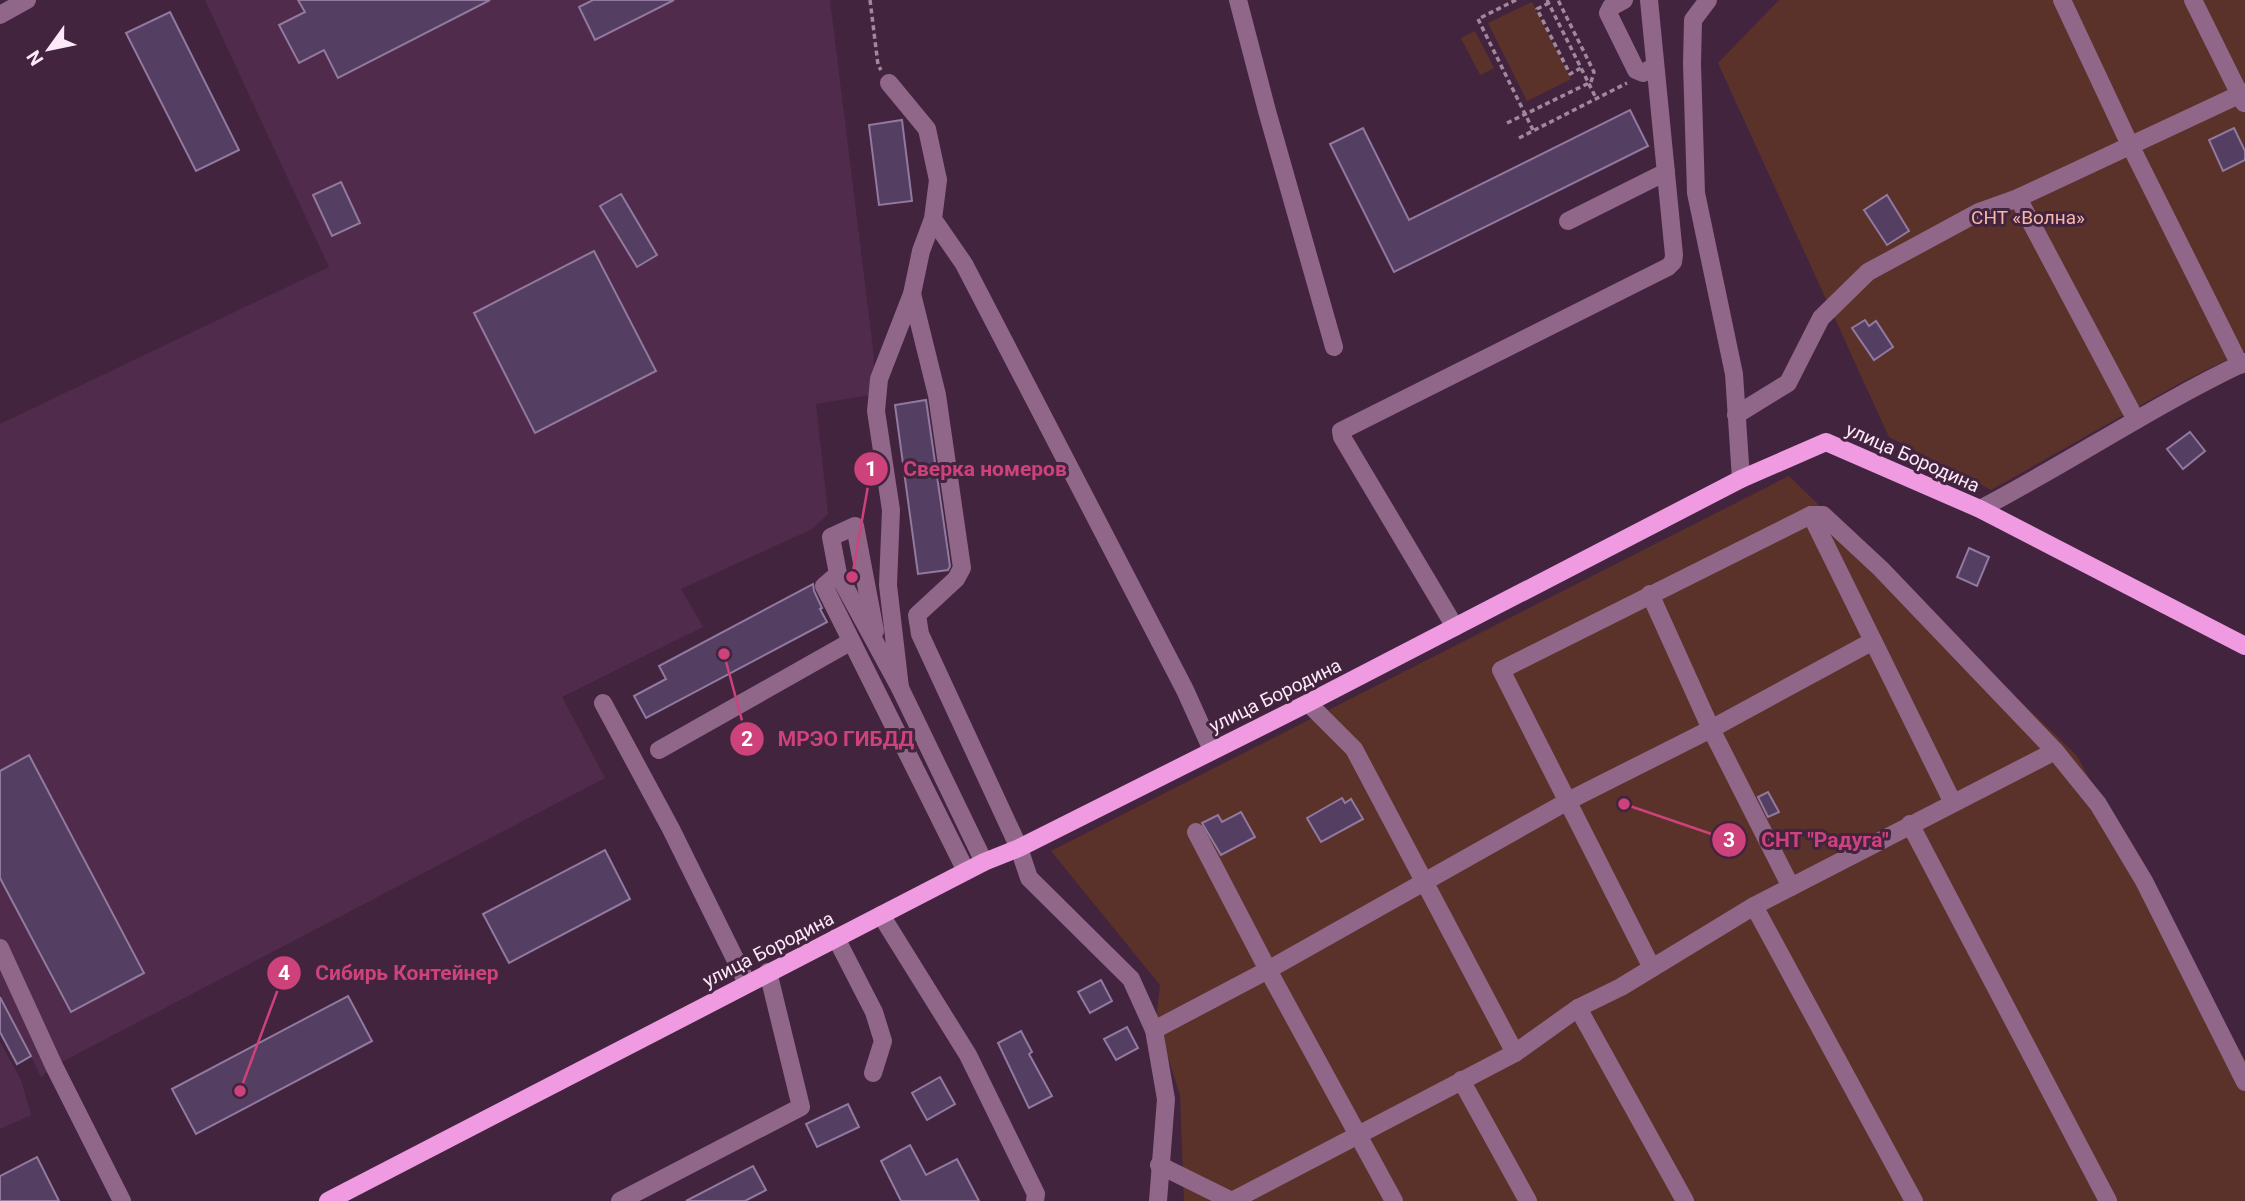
<svg xmlns="http://www.w3.org/2000/svg" width="2245" height="1201" font-family="Roboto,sans-serif">
<rect width="100%" height="100%" fill="#43243f"/>
<g fill="#512b4b">
<path d="M205,0H830L873,349L875,394L816,404L828,514L812,529L681,589L703,627L562,697L605,778L54,1066L41,1077L0,993V424L329,267Z"/>
<path d="M0,1042L21,1080L31,1115L0,1129Z"/>
</g>
<g fill="#5b3229">
<path d="M1779,0H2245V351L2182,382L1991,490L1889,437L1718,63Z"/>
<path d="M1532,2L1571,79L1527,101L1488,23Z"/>
<path d="M1475,31L1494,68L1480,75L1461,38Z"/>
<path d="M1789,476L2077,756L2245,1060V1201H1184L1180,1095L1156,1020L1160,985L1051,851Z"/>
</g>
<g fill="#543e61" stroke="#91799f" stroke-width="2">
<path d="M298,0H490L338,78L324,50L299,63L279,25L305,12Z"/>
<path d="M593,0H674L595,40L579,7Z"/>
<path d="M170,12L239,150L196,171L126,33Z"/>
<path d="M1630,110L1648,146L1394,272L1330,144L1363,128L1409,220Z"/>
<path d="M902,120L912,201L879,205L869,125Z"/>
<path d="M2234,128L2245,151V160L2223,171L2209,140Z"/>
<path d="M341,182L360,223L332,236L313,195Z"/>
<path d="M621,194L657,255L637,267L600,206Z"/>
<path d="M1887,195L1909,231L1887,245L1864,210Z"/>
<path d="M594,251L656,371L535,433L474,313Z"/>
<path d="M1865,320L1869,326L1876,321L1893,347L1874,360L1852,328Z"/>
<path d="M926,400L950,566L948,570L918,574L895,405Z"/>
<path d="M2190,432L2205,451L2183,469L2167,449Z"/>
<path d="M1969,548L1989,557L1977,586L1957,577Z"/>
<path d="M813,584L814,591L822,608L820,609L827,622L646,718L634,696L666,679L659,666Z"/>
<path d="M29,755L144,973L71,1012L0,878V771Z"/>
<path d="M1768,792L1779,812L1768,817L1758,797Z"/>
<path d="M1342,798L1345,803L1351,799L1363,819L1321,842L1307,818Z"/>
<path d="M1241,812L1255,837L1221,855L1202,823L1218,815L1222,822Z"/>
<path d="M605,850L630,899L509,963L483,914Z"/>
<path d="M1101,980L1112,1001L1090,1013L1078,992Z"/>
<path d="M348,996L372,1041L196,1134L172,1089Z"/>
<path d="M0,997L31,1056L17,1064L0,1032Z"/>
<path d="M1127,1027L1138,1048L1116,1060L1104,1039Z"/>
<path d="M1021,1031L1032,1052L1029,1054L1052,1096L1029,1108L998,1043Z"/>
<path d="M940,1077L955,1104L927,1120L912,1093Z"/>
<path d="M848,1104L859,1127L817,1147L806,1124Z"/>
<path d="M910,1145L926,1175L957,1159L979,1201H901L881,1161Z"/>
<path d="M37,1157L59,1201H0V1176Z"/>
<path d="M753,1166L766,1190L745,1201H686Z"/>
</g>
<g fill="none" stroke-linecap="round" stroke-linejoin="round">
<g stroke="#a1889d" stroke-width="3.5" stroke-dasharray="5 3.5" stroke-linecap="butt">
<path d="M870,0L878,65L881,70"/>
<path d="M1516,0L1478,19L1533,130"/>
<path d="M1547,0L1596,98"/>
<path d="M1549,3L1537,9L1570,74L1581,68"/>
<path d="M1507,123L1591,82L1594,72L1558,0"/>
<path d="M1519,138L1627,83"/>
</g>
<g stroke="#906789" stroke-width="18">
<path d="M1238,0L1267,111L1334,347"/>
<path d="M1624,0L1611,7L1608,13L1636,70L1643,73L1655,66"/>
<path d="M1708,0L1693,20L1692,64L1696,193L1734,374L1741,479"/>
<path d="M2062,0L2130,145L2240,365"/>
<path d="M2193,0L2244,103"/>
<path d="M0,15L27,0"/>
<path d="M889,83L927,129L938,180L933,219L964,264L1185,690L1212,750"/>
<path d="M2018,198L2136,420"/>
<path d="M1568,221L1666,172"/>
<path d="M912,294L921,251L933,219"/>
<path d="M1736,415L1788,383L1821,318L1868,272L1979,212L2018,198L2245,92"/>
<path d="M1980,509C2070,462 2154,405 2245,362"/>
<path d="M1811,515L1953,803"/>
<path d="M838,574L831,537L855,526L875,631"/>
<path d="M1650,594L1711,729L1791,887"/>
<path d="M1455,627L1342,437L1341,431L1668,267L1673,262L1674,255L1649,0"/>
<path d="M900,688L888,585L891,510L876,411L879,379L912,294L937,395L962,568L956,579L917,615L920,634L1019,848L1029,878L1131,979L1154,1030L1166,1099L1158,1201"/>
<path d="M603,703L671,829L747,983"/>
<path d="M1308,703L1354,749L1515,1053"/>
<path d="M659,750L850,642"/>
<path d="M1910,824L2108,1201"/>
<path d="M1196,832L1268,970L1394,1201"/>
<path d="M966,871L824,586L838,574L900,688L984,862"/>
<path d="M1754,906L1914,1201"/>
<path d="M881,915L968,1055L1036,1194L1035,1201"/>
<path d="M836,938L874,1012L883,1041L873,1073"/>
<path d="M0,948L54,1066L122,1201"/>
<path d="M1652,968L1501,670L1811,515H1823L1881,569L2055,751L2098,804L2144,881L2245,1082"/>
<path d="M1578,1008L1685,1201"/>
<path d="M1154,1030L1268,970L1568,801L1711,729L1873,641"/>
<path d="M1461,1080L1528,1201"/>
<path d="M1159,1165L1232,1201"/>
<path d="M620,1201L801,1107L768,972"/>
<path d="M1232,1201L1515,1053L1578,1008L1621,987L1754,906L2055,751"/>
</g>
<path stroke="#ef9ae1" stroke-width="18" d="M328,1201L984,862L1019,848L1308,703L1741,479L1826,442L1980,509L2245,646"/>
</g>
<g text-anchor="middle" stroke-width="6" stroke-linejoin="round" paint-order="stroke">
<g font-size="19" fill="#f7b7a9" stroke="#43243f">
<text x="2028" y="224">СНТ «Волна»</text>
</g>
<g font-size="19" fill="#fde8f9" stroke="#43243f">
<text transform="translate(1913 457) rotate(24)" y="7">улица Бородина</text>
<text transform="translate(1275 695) rotate(-26)" y="7">улица Бородина</text>
<text transform="translate(768 949) rotate(-27)" y="7">улица Бородина</text>
</g>
</g>
<path fill="none" stroke="#ce427b" stroke-width="2.5" d="M852 577L871 469M724 654L747 739M1624 804L1729 840M240 1091L284 973"/>
<g fill="#ce427b" stroke="#43243f" stroke-width="2.5">
<circle cx="852" cy="577" r="7"/>
<circle cx="724" cy="654" r="7"/>
<circle cx="1624" cy="804" r="7"/>
<circle cx="240" cy="1091" r="7"/>
<circle cx="871" cy="469" r="18"/>
<circle cx="747" cy="739" r="18"/>
<circle cx="1729" cy="840" r="18"/>
<circle cx="284" cy="973" r="18"/>
</g>
<g font-size="21" text-anchor="middle" font-weight="bold" fill="#fff">
<text x="871" y="476">1</text>
<text x="747" y="746">2</text>
<text x="1729" y="847">3</text>
<text x="284" y="980">4</text>
</g>
<g font-size="21" text-anchor="middle" font-weight="bold" fill="#ce427b" stroke="#43243f" stroke-width="6" stroke-linejoin="round" paint-order="stroke">
<text x="985" y="476">Сверка номеров</text>
<text x="846" y="746">МРЭО ГИБДД</text>
<text x="1825" y="847">СНТ "Радуга"</text>
<text x="407" y="980">Сибирь Контейнер</text>
</g>
<g transform="translate(49 49) rotate(237)" stroke="#43243f" stroke-width="5" paint-order="stroke">
<path d="M0-5L12 26L0 18L-12 26Z" fill="#fde8f9"/>
<text y="-10" font-size="19" font-weight="bold" text-anchor="middle" fill="#fde8f9">N</text>
</g>
</svg>
